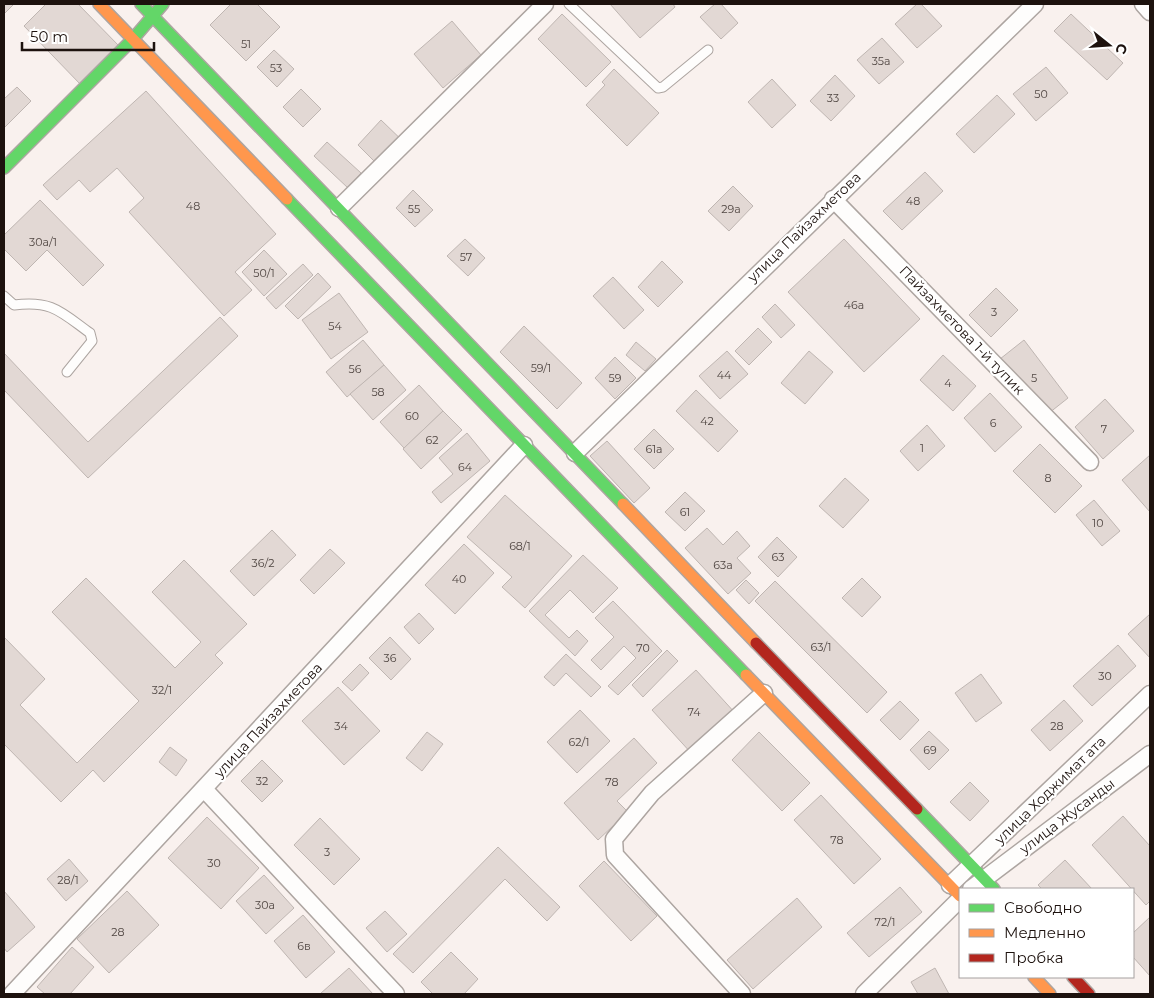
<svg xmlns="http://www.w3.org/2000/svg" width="1154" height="998" font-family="Montserrat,sans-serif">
<rect width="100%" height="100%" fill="#f9f1ee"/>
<g fill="#e2d8d4" stroke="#bfb6b2">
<path d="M4,4H14L4,14Z"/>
<path d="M46,4H78L120,47L81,85L24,26Z"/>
<path d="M231,4H257L280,27L246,61L210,25Z"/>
<path d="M610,4H673L675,7L640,38Z"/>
<path d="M715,4H721L738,23L721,39L700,17Z"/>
<path d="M917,4H921L942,26L917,48L895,24Z"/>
<path d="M562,14L611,62L586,87L538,39Z"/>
<path d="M1071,14L1123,63L1107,80L1054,31Z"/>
<path d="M452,21L481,55L443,88L414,54Z"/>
<path d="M882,38L904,62L879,84L857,60Z"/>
<path d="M274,50L294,69L277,87L257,67Z"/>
<path d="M1046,67L1068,93L1036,121L1013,94Z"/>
<path d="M614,69L659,113L627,146L586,105L605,85L602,82Z"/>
<path d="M835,75L855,96L831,121L810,101Z"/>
<path d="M772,79L796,105L772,128L748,102Z"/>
<path d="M17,87L31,101L4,128V99Z"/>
<path d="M301,89L321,109L303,127L283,107Z"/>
<path d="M146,91L276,234L235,272L252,290L224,316L129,212L144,198L117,168L90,192L79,180L57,200L43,185Z"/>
<path d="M997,95L1015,114L974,153L956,134Z"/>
<path d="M381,120L409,147L385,172L358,145Z"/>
<path d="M327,142L361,173L348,188L314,156Z"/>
<path d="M925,172L943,191L902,230L883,211Z"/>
<path d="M733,186L753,206L729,231L708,211Z"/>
<path d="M413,190L433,210L415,227L396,208Z"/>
<path d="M40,200L104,265L83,286L47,250L26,271L4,249V235Z"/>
<path d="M465,239L485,258L468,276L447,256Z"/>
<path d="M844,239L920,319L864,372L788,292Z"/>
<path d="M264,250L287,274L264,296L242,272Z"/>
<path d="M662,261L683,282L658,307L638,287Z"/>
<path d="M303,264L313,275L276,309L266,298Z"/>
<path d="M318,273L331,287L298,319L285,306Z"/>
<path d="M613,277L644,310L624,329L593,296Z"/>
<path d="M996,288L1018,310L991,337L969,315Z"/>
<path d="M339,293L368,332L331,359L302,320Z"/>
<path d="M775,304L795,325L781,338L762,317Z"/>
<path d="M220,317L238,336L88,478L5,391L4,393V353L88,442Z"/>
<path d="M524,326L582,383L557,409L500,352Z"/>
<path d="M758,328L772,342L749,365L735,351Z"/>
<path d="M363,340L384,365L347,397L326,372Z"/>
<path d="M1024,340L1068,398L1044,417L1000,359Z"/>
<path d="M636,342L656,359L645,371L626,355Z"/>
<path d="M727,351L748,374L720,399L699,376Z"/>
<path d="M809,351L833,372L805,404L781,383Z"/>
<path d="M943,355L976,386L953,411L920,380Z"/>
<path d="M615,357L636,378L615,399L595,378Z"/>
<path d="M384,365L406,390L373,420L350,394Z"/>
<path d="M419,385L443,411L404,448L380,422Z"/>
<path d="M696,390L738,431L718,452L676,411Z"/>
<path d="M990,393L1022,427L995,452L964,418Z"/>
<path d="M1105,399L1134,431L1103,459L1075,427Z"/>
<path d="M443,411L462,430L421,469L403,449Z"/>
<path d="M927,425L945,446L918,471L900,451Z"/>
<path d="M654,429L674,449L654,469L634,449Z"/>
<path d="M467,433L490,461L441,503L432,492L453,474L439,458Z"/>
<path d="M607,441L650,488L634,503L590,456Z"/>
<path d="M1040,444L1082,486L1055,513L1013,471Z"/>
<path d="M1150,455V512L1122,480Z"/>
<path d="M845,478L869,500L843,528L819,506Z"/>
<path d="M685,492L705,511L685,531L665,512Z"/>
<path d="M505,495L572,556L525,608L502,587L512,577L467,537Z"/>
<path d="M1094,500L1120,531L1102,546L1076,515Z"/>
<path d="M707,528L723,545L737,531L750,546L737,558L751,573L728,594L685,548Z"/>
<path d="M272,530L296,555L254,596L230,571Z"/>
<path d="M777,537L797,557L778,577L758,557Z"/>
<path d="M464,544L494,573L455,614L425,585Z"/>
<path d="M330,549L345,563L314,594L300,580Z"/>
<path d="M583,555L618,588L593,613L570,590L545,615L569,638L577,630L588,641L575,656L529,611Z"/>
<path d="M184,560L247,624L215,655L223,663L104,782L93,770L61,802L4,744V637L45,679L20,705L77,763L139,701L52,612L86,578L175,668L201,642L152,592Z"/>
<path d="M862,578L881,597L862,617L842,598Z"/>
<path d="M746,580L759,593L749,604L736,590Z"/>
<path d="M775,581L887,692L867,713L755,601Z"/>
<path d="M613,601L662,651L618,695L608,686L636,658L624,646L601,670L591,660L614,637L595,618Z"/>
<path d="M419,613L434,629L419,644L404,627Z"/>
<path d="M1150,614V658L1128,634Z"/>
<path d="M390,637L411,659L391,680L369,658Z"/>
<path d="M1118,645L1136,666L1092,706L1073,686Z"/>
<path d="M667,650L678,661L643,697L632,685Z"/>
<path d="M566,654L601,687L591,697L566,673L554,686L544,677Z"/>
<path d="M360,664L369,673L352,691L342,682Z"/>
<path d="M696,670L736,714L692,754L652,710Z"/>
<path d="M981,674L1002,703L976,722L955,693Z"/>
<path d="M338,687L380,731L344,765L302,721Z"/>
<path d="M1064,700L1083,721L1050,751L1031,730Z"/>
<path d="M900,701L919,720L900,740L880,720Z"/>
<path d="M580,710L610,741L577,773L547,742Z"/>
<path d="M929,731L949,750L929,770L910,750Z"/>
<path d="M427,732L443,744L422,771L406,758Z"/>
<path d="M759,732L810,783L782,811L732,760Z"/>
<path d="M634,738L657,763L617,801L628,812L598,840L564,803Z"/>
<path d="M170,747L187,760L176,776L159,762Z"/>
<path d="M262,760L283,781L262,802L241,781Z"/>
<path d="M970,782L989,801L970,821L950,802Z"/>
<path d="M821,795L881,859L854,884L794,820Z"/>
<path d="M1123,816L1150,846V901L1146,905L1092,845Z"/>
<path d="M207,817L259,868L221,909L168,858Z"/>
<path d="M320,818L360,859L334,885L294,845Z"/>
<path d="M498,847L560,907L547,921L505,879L413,973L393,954Z"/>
<path d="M69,859L88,881L66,901L47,879Z"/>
<path d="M1065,860L1092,889H1042L1038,885Z"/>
<path d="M604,861L657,916L631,941L579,886Z"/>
<path d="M264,875L294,908L266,934L236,901Z"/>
<path d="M900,887L922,912L869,957L847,933Z"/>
<path d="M4,891L35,927L7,952L4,948Z"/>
<path d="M127,891L159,925L109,973L77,939Z"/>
<path d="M797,898L822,927L753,989L727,960Z"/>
<path d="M385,911L407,934L387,952L366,928Z"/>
<path d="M303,915L335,952L306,978L274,941Z"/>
<path d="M1150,917V976L1133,957V933Z"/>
<path d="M72,947L94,967L70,994H45L37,987Z"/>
<path d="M451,952L478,979L464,994H433L421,982Z"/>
<path d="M349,968L373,994H320Z"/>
<path d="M935,968L949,994H918L911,982Z"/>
</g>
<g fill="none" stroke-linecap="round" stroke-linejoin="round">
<g stroke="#ada5a1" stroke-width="11">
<g id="lane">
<path d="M569,4L658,88L663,87L708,50"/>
<path d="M4,296L14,305C52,300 61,312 90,333L92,341L67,372"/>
</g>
</g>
<g stroke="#ada5a1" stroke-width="19">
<g id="street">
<path d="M1143,4L1150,12"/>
<path d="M833,199L1090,462"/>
<path d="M339,208L545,4"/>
<path d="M575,453L1035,4"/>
<path d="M204,789L396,994"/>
<path d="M950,885L1150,694"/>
<path d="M971,889L1150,754"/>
<path d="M12,994L524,445"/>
<path d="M742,994L615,855L614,839L652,793L764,693"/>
<path d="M864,994L960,899"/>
</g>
</g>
<g stroke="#ada5a1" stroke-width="14">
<g id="fast">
<path d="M141,4L623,504"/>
<path d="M4,168L133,39L163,4"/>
<path d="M287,199L746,675"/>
<path d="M917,809L994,889"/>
</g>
</g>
<g stroke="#ada5a1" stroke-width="14">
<g id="slow">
<path d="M99,4L287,199"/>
<path d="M623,504L756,643"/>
<path d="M746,675L960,896"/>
<path d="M1034,977L1050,994"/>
</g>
</g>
<g stroke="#ada5a1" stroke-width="14">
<g id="jam">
<path d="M756,643L917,809"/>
<path d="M1073,977L1089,994"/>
</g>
</g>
<use href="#lane" stroke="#fefdfc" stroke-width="9"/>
<use href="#street" stroke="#fefdfc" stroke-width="16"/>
<use href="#fast" stroke="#63d668" stroke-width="11"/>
<use href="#slow" stroke="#ff974d" stroke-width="11"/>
<use href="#jam" stroke="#b3261e" stroke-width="11"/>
</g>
<g text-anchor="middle" stroke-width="4.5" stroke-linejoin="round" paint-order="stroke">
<g font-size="11" fill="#504642">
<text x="246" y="48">51</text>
<text x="881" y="65">35а</text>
<text x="276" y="72">53</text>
<text x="1041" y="98">50</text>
<text x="833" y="102">33</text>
<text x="913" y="205">48</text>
<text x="193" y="210">48</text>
<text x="414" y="213">55</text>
<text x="731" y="213">29а</text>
<text x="43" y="246">30а/1</text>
<text x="466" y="261">57</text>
<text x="264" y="277">50/1</text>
<text x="854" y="309">46а</text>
<text x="994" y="316">3</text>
<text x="335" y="330">54</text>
<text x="541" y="372">59/1</text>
<text x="355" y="373">56</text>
<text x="724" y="379">44</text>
<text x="615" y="382">59</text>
<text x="1034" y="382">5</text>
<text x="948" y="387">4</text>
<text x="378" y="396">58</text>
<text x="412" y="420">60</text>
<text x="707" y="425">42</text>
<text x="993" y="427">6</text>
<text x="1104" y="433">7</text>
<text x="432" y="444">62</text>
<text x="922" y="452">1</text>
<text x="654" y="453">61а</text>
<text x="465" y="471">64</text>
<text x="1048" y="482">8</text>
<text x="685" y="516">61</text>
<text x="1098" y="527">10</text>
<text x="520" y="550">68/1</text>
<text x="778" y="561">63</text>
<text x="263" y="567">36/2</text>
<text x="723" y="569">63а</text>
<text x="459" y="583">40</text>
<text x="821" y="651">63/1</text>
<text x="643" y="652">70</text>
<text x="390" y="662">36</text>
<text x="1105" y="680">30</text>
<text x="162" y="694">32/1</text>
<text x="694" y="716">74</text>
<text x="341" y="730">34</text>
<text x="1057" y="730">28</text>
<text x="579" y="746">62/1</text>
<text x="930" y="754">69</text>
<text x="262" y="785">32</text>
<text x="612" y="786">78</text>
<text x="837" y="844">78</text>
<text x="327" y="856">3</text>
<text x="214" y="867">30</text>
<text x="68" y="884">28/1</text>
<text x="265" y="909">30а</text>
<text x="885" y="926">72/1</text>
<text x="118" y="936">28</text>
<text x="304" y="950">6в</text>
</g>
<g font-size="14" fill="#1d120e" stroke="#fff">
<text transform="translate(804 227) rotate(-44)" y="5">улица Пайзахметова</text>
<text transform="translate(962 330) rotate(46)" y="5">Пайзахметова 1-й тупик</text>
<text transform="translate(268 720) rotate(-47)" y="5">улица Пайзахметова</text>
<text transform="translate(1050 790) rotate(-44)" y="5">улица Ходжимат ата</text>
<text transform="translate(1067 816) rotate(-37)" y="5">улица Жусанды</text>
</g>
</g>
<rect width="1154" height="998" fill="none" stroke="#1d120e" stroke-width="10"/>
<rect x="959" y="888" width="175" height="90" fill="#ffffff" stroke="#a5a09f"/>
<rect x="969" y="904" width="25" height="8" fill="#63d668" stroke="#a5a09f"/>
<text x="1004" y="913" font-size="15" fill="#1d120e">Свободно</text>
<rect x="969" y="929" width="25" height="8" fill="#ff974d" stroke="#a5a09f"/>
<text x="1004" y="938" font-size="15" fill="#1d120e">Медленно</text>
<rect x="969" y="954" width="25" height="8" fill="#b3261e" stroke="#a5a09f"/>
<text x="1004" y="963" font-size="15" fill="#1d120e">Пробка</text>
<g transform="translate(1109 45) rotate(107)" stroke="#ffffff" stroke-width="4" paint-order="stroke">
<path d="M0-4L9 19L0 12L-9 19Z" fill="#1d120e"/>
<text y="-8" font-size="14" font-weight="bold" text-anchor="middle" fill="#1d120e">С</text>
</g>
<path d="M22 42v8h132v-8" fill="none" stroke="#1d120e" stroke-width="2.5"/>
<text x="30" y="42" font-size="15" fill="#1d120e" stroke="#ffffff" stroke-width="4" paint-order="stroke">50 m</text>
</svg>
